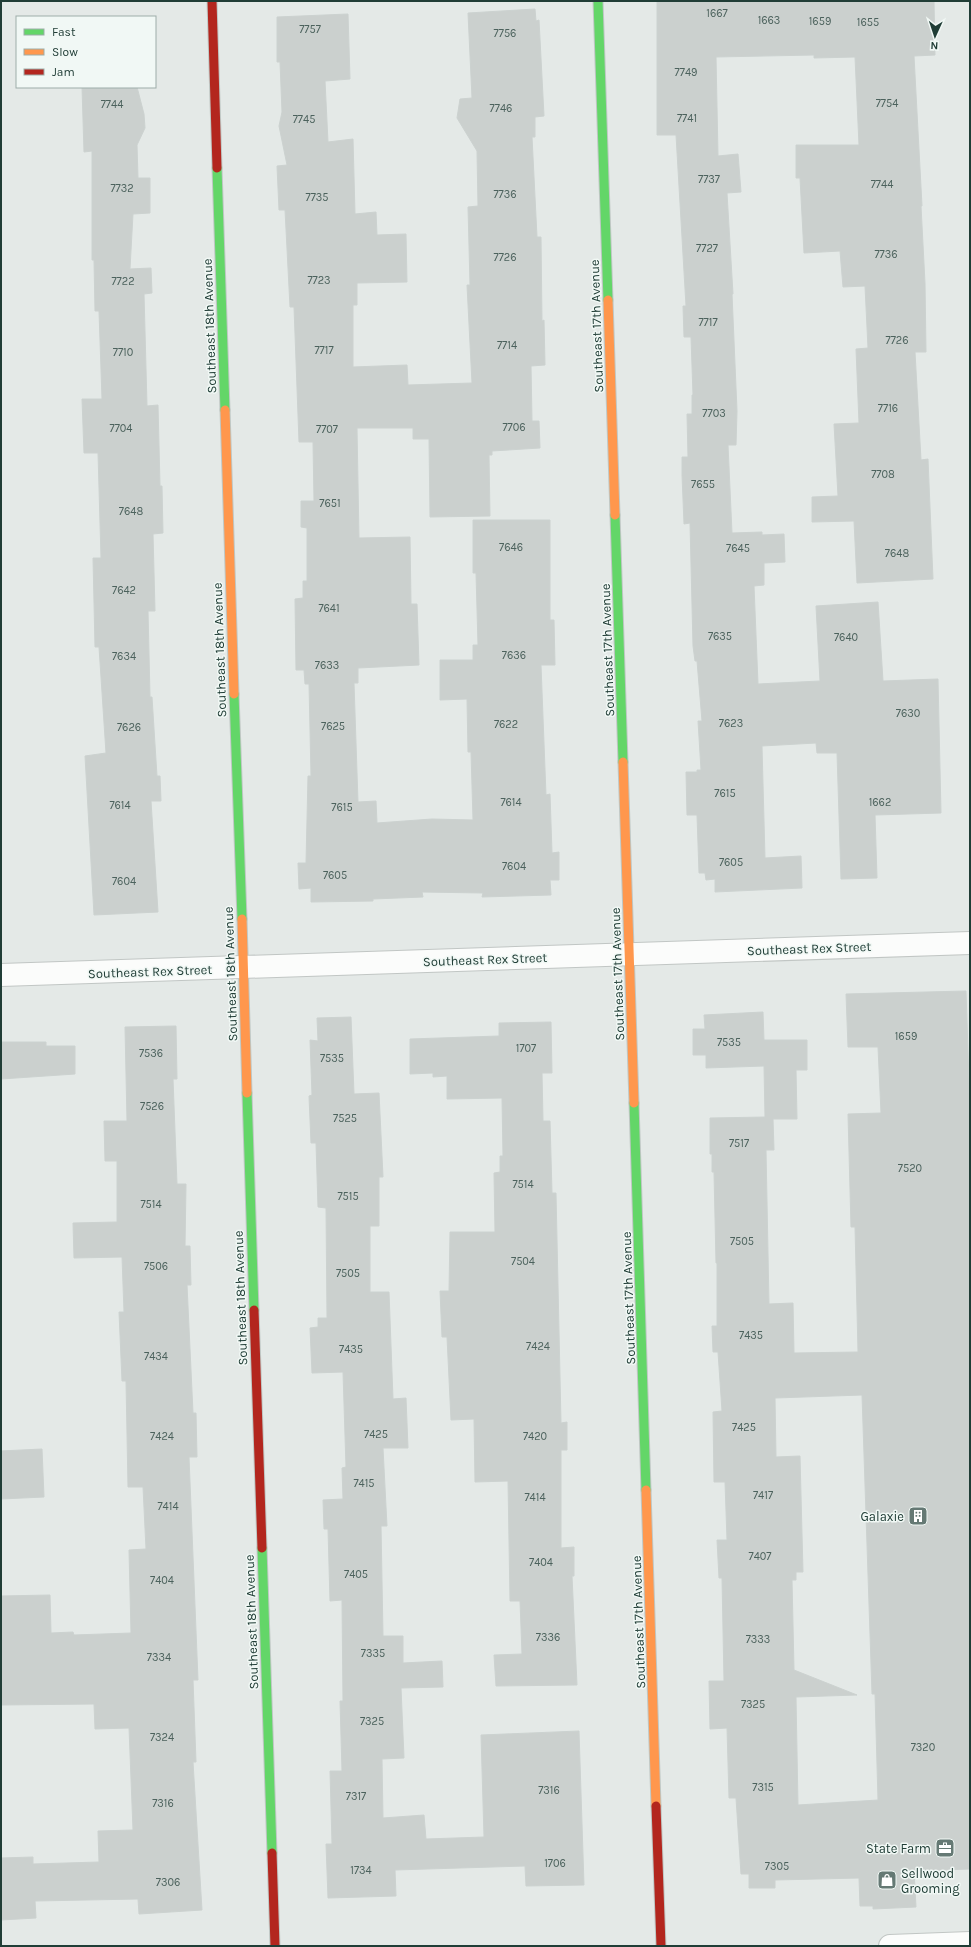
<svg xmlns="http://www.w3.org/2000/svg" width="971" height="1947" font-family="Karla,sans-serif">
<rect width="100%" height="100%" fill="#e4e9e7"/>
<g fill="#cbd0ce" stroke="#ccd2d0" fill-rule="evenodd">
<path d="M657,1H934L935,55L914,56L922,206H921L925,283L926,352H915L921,460L928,459L933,579L857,583L854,521L812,522V497L838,496L834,424L859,423L856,349L868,348L865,286L843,287L840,251L804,253L800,178H796V145H859L855,57L814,58V55L716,57L718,156L738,154L741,192L727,193L733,294H732L737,411L736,445H728L732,533L762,532V535L784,534L785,562L764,563V585L754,586L758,684L820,681L816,606L878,602L883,681L938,679L941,813L875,815L877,878L841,879L837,753H817L816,743L762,746L765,858L801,856L802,888L715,892V879L706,880L705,873H699L697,815H687L686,772H697V770H701L698,721H702L697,661H695L693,646L690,523L684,524L682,475V457H688L687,414H692V395H693L691,337H684L683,306H686L676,135H657Z"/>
<path d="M535,9L536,21L539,20L544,116L535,117V137H532L537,237H541L542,321L544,320L545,365L531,366L532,421H539L540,448L492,451V455H489L490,516L430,517L429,439H413V428H357L359,538L410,537L411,604H417L419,665L358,668V683H354L358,802L376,801L377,823L432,819L473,820L471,752H468L467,699L440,700V660H473V645H478L476,573H473V520H550V620H554L555,665H541L546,795L550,794L552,853L559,852V880H550L551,895L482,897L483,893L422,892L423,897L373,899V901L311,902V888L299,889L298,863H306L308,776H311L309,684H305L304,670H296L295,599L303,598V581H307V528L301,527V501H314L313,442H299L294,307H290L285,210H279L277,166L287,165L279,126L282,112L280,62H277V17L348,14L350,79L325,81L328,142L353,139L355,214L376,212L377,235L406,234L407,282L357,283V305H353V367L407,365L408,385L472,383L467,285H470L468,207L478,206L477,151L457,118L460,99L472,98L468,13Z"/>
<path d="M82,87H137L144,114L145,128L137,145L138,178H150V213L133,214L130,269L151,268L152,293L144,294L147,406L158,405L160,486H162L163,533L153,534L155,611H148L150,697H152L157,776H160L161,801H151L158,912L94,915L85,756L106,753L99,647H95L93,558H101L98,453H84L82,399H102L99,311H95L94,260H92V151L84,152Z"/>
<path d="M966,991L970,1110V1869L914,1871L916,1907L873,1909V1906H860L859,1878L775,1880V1888H749V1874H741L736,1798H729L727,1728L710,1729L709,1681H724L722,1578H719L717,1540H727L725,1482H714L713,1412L722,1411L718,1352H713L712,1326H717V1263H716L714,1172H712V1154H710V1118L765,1117L764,1066L706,1068V1055H693V1029H705L704,1015L763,1012L764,1040H807V1070H796L797,1119H773L774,1150H766L769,1304L793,1303L794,1353L858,1352L855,1227H851L848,1114L881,1113L878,1047H848L846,994ZM862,1395L872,1694H875L878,1800L798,1805L796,1697L857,1695L794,1670L792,1580H796V1572H803L800,1456L776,1457L775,1398Z"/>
<path d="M351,1017L354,1094L379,1093L383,1177H379V1226H370V1292H389L393,1399L406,1398L408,1448H383L387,1526H381L383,1636H403V1663L442,1661L443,1687L401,1688L404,1758L382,1759L383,1818L424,1815L426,1839L484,1837L481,1735L579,1731L584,1885L526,1886L525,1866L395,1870L396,1896L328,1898L326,1844H332L330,1771H342L340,1701H343L342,1600L330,1601L328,1529H324L323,1500L343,1499L342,1468L346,1467L343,1372L312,1373L310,1328L318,1327V1318H327L326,1208L318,1207L316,1143H311L309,1096L312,1095L310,1040L318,1041L317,1018Z"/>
<path d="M551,1022L552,1073H542L543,1121H550L552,1193H556L561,1423L567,1422V1450H561V1548L574,1547V1576H572L577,1685L496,1686L494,1655L522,1654L520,1601H510L508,1481L475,1482L474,1419L451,1420L447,1337H442L440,1291H449L450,1232H495L494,1173L500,1172V1156H503L502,1098L447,1099V1076L433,1077V1073L410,1074V1039L499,1036V1023Z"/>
<path d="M176,1026L177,1079H173L177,1184H186L185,1246H190L191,1285H187L193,1413H196L197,1457H189L198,1680H193L196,1762H193L202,1910L139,1914L138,1899L35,1901L36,1918L1,1920V1858L33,1857V1864L99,1862L98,1831L133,1830L129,1728L95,1729L94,1704L1,1705V1596L50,1595L51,1633L73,1632L74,1635L131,1633L129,1550L146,1549L143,1487H128L126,1381H122L119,1312H124L122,1257L74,1258L73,1223L117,1222V1161H105L104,1121H127L125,1027Z"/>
<path d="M1,1042H46V1046H75V1074L1,1079Z"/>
<path d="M42,1449L44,1497L1,1499V1451Z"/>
</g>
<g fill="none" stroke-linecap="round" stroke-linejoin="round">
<g stroke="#c1c6c4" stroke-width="24">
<g id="street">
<path d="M1,975L970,943"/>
<path d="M890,1946L970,1943"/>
</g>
</g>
<g stroke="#bfc7c4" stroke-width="11">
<g id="fast">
<path d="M598,1L608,300"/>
<path d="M217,168L225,410"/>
<path d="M615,515L623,762"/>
<path d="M234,694L242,919"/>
<path d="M247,1093L254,1310"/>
<path d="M634,1103L646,1490"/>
<path d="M262,1548L272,1853"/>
</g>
</g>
<g stroke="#bfc7c4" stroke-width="11">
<g id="slow">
<path d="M608,300L615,515"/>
<path d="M225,410L234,694"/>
<path d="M623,762L634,1103"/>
<path d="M242,919L247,1093"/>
<path d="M646,1490L656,1806"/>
</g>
</g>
<g stroke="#bfc7c4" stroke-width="11">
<g id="jam">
<path d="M212,1L217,168"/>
<path d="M254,1310L262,1548"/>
<path d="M656,1806L661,1946"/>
<path d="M272,1853L275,1946"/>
</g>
</g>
<use href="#street" stroke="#fbfcfb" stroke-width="22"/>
<use href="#fast" stroke="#63d668" stroke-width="9"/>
<use href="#slow" stroke="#ff974d" stroke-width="9"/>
<use href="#jam" stroke="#b3261e" stroke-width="9"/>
</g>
<defs>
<g id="building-square" transform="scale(1)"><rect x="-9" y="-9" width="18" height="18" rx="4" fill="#657974" stroke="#f1f8f5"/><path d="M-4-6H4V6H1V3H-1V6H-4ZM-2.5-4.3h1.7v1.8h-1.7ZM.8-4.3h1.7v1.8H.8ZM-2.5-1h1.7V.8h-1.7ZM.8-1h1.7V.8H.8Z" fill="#fff"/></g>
<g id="office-square" transform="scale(1)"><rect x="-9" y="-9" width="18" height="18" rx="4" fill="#657974" stroke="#f1f8f5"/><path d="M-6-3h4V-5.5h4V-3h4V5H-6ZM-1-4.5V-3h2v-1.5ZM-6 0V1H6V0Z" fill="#fff"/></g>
<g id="shop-square" transform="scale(1)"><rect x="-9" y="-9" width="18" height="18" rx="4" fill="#657974" stroke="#f1f8f5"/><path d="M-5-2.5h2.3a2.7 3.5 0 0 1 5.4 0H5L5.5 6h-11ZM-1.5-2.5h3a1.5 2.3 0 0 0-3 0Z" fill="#fff"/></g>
</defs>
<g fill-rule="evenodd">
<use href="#building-square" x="918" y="1516"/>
<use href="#office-square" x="945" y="1848"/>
<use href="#shop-square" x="887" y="1880"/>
</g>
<g text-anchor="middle" stroke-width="3" stroke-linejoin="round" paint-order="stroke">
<g font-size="11" fill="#4c625d">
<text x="717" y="17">1667</text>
<text x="769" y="24">1663</text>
<text x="820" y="25">1659</text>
<text x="868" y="26">1655</text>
<text x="310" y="33">7757</text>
<text x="505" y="37">7756</text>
<text x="686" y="76">7749</text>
<text x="887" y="107">7754</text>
<text x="112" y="108">7744</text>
<text x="501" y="112">7746</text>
<text x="687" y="122">7741</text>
<text x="304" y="123">7745</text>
<text x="709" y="183">7737</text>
<text x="882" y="188">7744</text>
<text x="122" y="192">7732</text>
<text x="505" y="198">7736</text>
<text x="317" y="201">7735</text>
<text x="707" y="252">7727</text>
<text x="886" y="258">7736</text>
<text x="505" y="261">7726</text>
<text x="319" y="284">7723</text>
<text x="123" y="285">7722</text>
<text x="708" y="326">7717</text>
<text x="897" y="344">7726</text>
<text x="507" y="349">7714</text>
<text x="324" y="354">7717</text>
<text x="123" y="356">7710</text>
<text x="888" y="412">7716</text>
<text x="714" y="417">7703</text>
<text x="514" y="431">7706</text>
<text x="121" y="432">7704</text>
<text x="327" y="433">7707</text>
<text x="883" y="478">7708</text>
<text x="703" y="488">7655</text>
<text x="330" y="507">7651</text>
<text x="131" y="515">7648</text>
<text x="511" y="551">7646</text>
<text x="738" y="552">7645</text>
<text x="897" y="557">7648</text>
<text x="124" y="594">7642</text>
<text x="329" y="612">7641</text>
<text x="720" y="640">7635</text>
<text x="846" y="641">7640</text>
<text x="514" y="659">7636</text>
<text x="124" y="660">7634</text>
<text x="327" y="669">7633</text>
<text x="908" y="717">7630</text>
<text x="731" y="727">7623</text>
<text x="506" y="728">7622</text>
<text x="333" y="730">7625</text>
<text x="129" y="731">7626</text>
<text x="725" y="797">7615</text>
<text x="511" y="806">7614</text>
<text x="880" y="806">1662</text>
<text x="120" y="809">7614</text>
<text x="342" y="811">7615</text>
<text x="731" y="866">7605</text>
<text x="514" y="870">7604</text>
<text x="335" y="879">7605</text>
<text x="124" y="885">7604</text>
<text x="906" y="1040">1659</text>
<text x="729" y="1046">7535</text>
<text x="526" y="1052">1707</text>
<text x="151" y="1057">7536</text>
<text x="332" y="1062">7535</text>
<text x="152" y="1110">7526</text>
<text x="345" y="1122">7525</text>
<text x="739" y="1147">7517</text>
<text x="910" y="1172">7520</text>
<text x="523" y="1188">7514</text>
<text x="348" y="1200">7515</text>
<text x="151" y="1208">7514</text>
<text x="742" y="1245">7505</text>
<text x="523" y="1265">7504</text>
<text x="156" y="1270">7506</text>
<text x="348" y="1277">7505</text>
<text x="751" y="1339">7435</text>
<text x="538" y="1350">7424</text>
<text x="351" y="1353">7435</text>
<text x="156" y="1360">7434</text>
<text x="744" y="1431">7425</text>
<text x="376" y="1438">7425</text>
<text x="162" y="1440">7424</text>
<text x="535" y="1440">7420</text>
<text x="364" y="1487">7415</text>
<text x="763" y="1499">7417</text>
<text x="535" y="1501">7414</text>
<text x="168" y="1510">7414</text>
<text x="760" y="1560">7407</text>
<text x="541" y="1566">7404</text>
<text x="356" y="1578">7405</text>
<text x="162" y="1584">7404</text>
<text x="548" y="1641">7336</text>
<text x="758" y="1643">7333</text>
<text x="373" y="1657">7335</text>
<text x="159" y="1661">7334</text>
<text x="753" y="1708">7325</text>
<text x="372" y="1725">7325</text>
<text x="162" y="1741">7324</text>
<text x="923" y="1751">7320</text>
<text x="763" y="1791">7315</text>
<text x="549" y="1794">7316</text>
<text x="356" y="1800">7317</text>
<text x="163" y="1807">7316</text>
<text x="555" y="1867">1706</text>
<text x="777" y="1870">7305</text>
<text x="361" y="1874">1734</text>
<text x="168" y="1886">7306</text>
</g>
<g font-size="13" fill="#203d36" stroke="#f1f8f5">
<text transform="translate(209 326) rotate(-92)" y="5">Southeast 18th Avenue</text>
<text transform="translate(596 326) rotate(-92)" y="5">Southeast 17th Avenue</text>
<text transform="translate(219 650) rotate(-92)" y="5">Southeast 18th Avenue</text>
<text transform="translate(607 650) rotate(-92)" y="5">Southeast 17th Avenue</text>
<text transform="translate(809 948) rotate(-2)" y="5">Southeast Rex Street</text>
<text transform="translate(485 959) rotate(-2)" y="5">Southeast Rex Street</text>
<text transform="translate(150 971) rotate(-2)" y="5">Southeast Rex Street</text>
<text transform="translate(230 974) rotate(-92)" y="5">Southeast 18th Avenue</text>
<text transform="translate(617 974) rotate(-92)" y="5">Southeast 17th Avenue</text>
<text transform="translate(240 1298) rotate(-92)" y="5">Southeast 18th Avenue</text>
<text transform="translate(628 1298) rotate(-92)" y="5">Southeast 17th Avenue</text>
<text transform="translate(251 1622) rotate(-92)" y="5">Southeast 18th Avenue</text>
<text transform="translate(638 1622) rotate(-92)" y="5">Southeast 17th Avenue</text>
</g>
<g font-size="13" fill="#203d36" stroke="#f1f8f5" text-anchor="end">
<text x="904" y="1521">Galaxie</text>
<text x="931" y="1853">State Farm</text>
<text x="901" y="1878" text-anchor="start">Sellwood<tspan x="901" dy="15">Grooming</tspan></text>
</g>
</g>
<rect width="971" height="1947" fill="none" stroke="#203d36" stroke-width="4"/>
<rect x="16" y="16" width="140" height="72" fill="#f1f8f5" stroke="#9dada9"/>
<rect x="24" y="29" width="20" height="6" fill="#63d668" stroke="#9dada9"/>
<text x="52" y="36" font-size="12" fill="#203d36">Fast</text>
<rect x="24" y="49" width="20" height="6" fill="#ff974d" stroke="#9dada9"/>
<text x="52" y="56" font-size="12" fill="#203d36">Slow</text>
<rect x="24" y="69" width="20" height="6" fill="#b3261e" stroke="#9dada9"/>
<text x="52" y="76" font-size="12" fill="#203d36">Jam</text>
<g transform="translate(935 36) rotate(183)" stroke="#f1f8f5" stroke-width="3" paint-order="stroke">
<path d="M0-3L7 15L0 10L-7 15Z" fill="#203d36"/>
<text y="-6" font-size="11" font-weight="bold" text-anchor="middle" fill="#203d36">N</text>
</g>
</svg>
